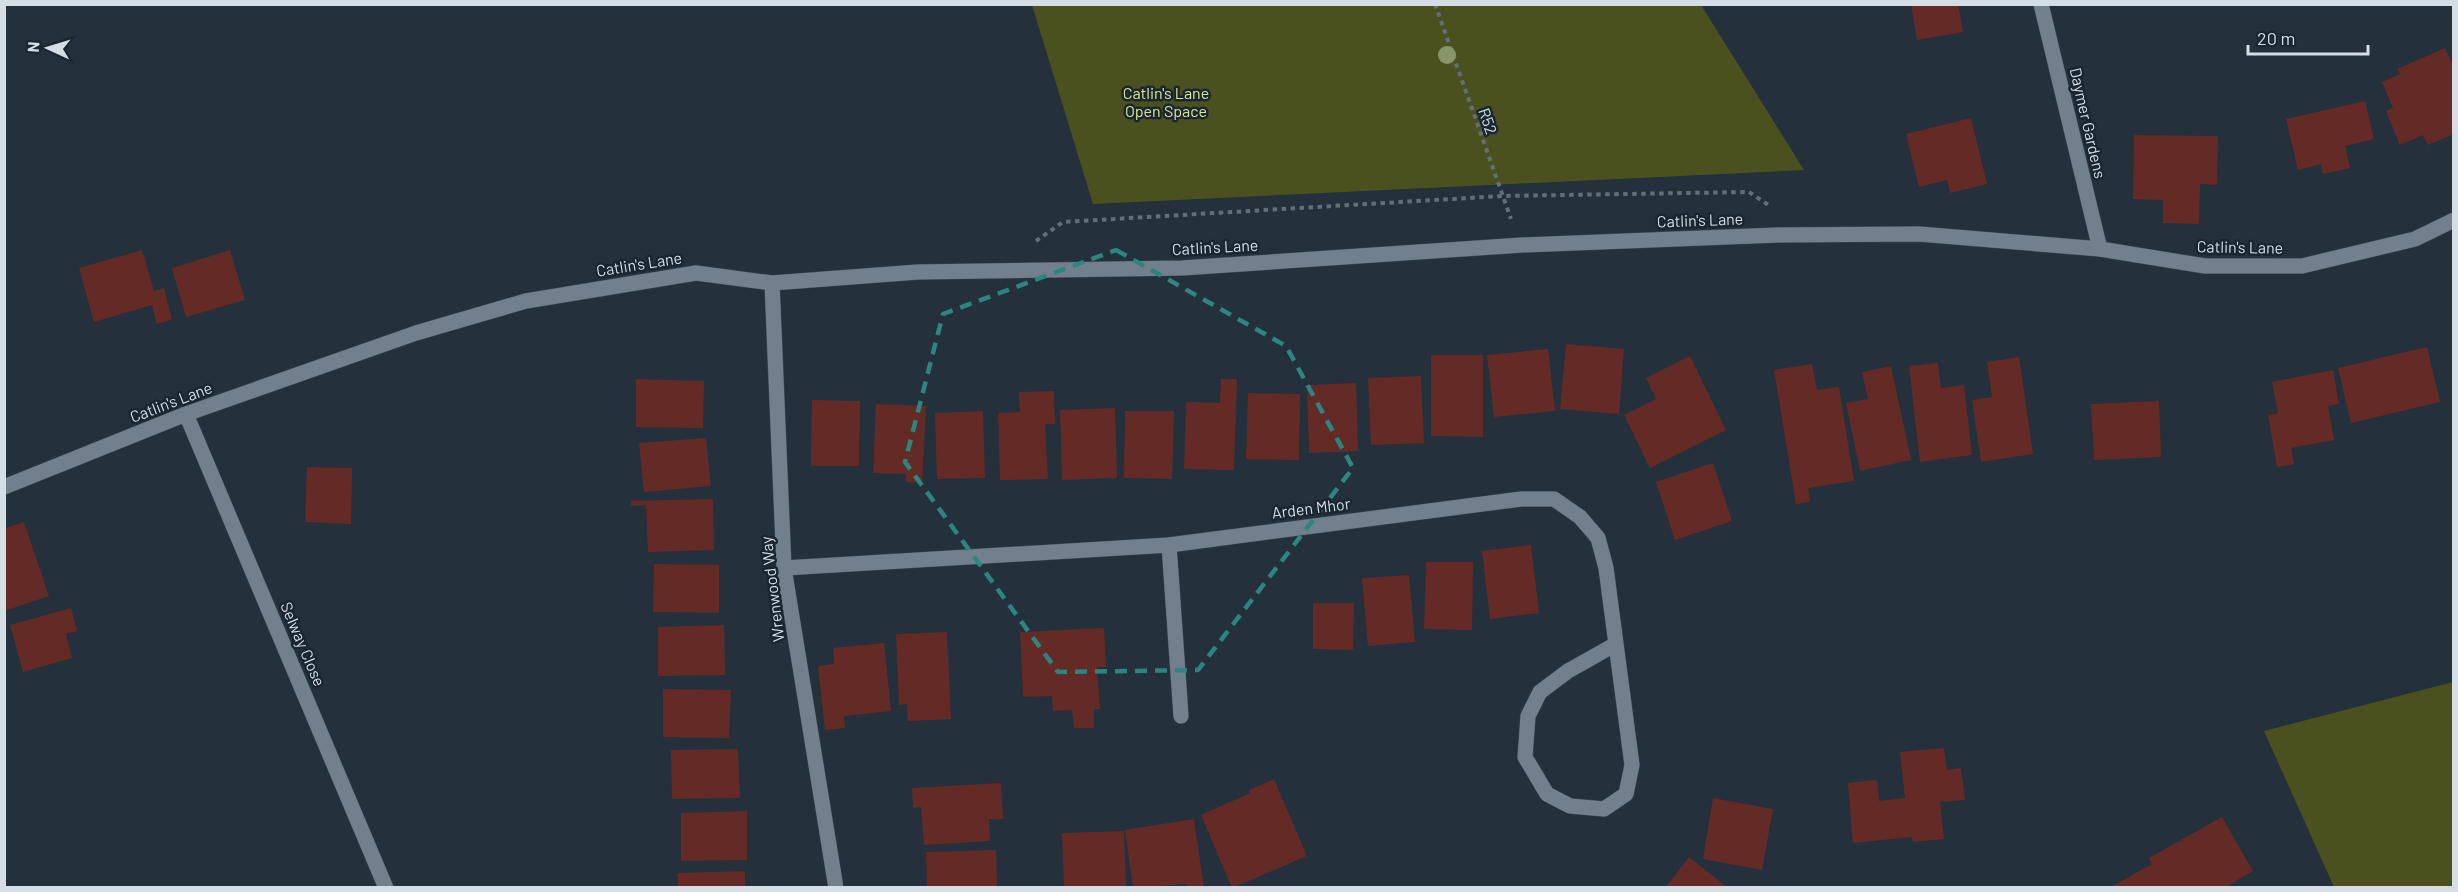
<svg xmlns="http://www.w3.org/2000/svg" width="2458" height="892" font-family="Barlow,sans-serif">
<rect width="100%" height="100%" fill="#24303c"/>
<g fill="#4a511f">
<path d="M1032,5H1701L1804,170L1093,204Z"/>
<path d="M2453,682V887H2334L2264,731Z"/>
</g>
<g fill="#642b26">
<path d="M1911,4H1958L1963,32L1917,40Z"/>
<path d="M2445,48L2454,67V134L2428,145L2423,135L2400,145L2386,111L2393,108L2382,82L2400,74L2397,69Z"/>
<path d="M2365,101L2374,139L2345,146L2350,168L2323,174L2321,164L2298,170L2286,119Z"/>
<path d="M1971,118L1987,184L1950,193L1947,180L1919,187L1906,134Z"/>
<path d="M2134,135L2218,136L2217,185L2200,184L2199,224L2163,223V200L2133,199Z"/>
<path d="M142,250L154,291L164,288L172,319L157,324L152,305L94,322L79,268Z"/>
<path d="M230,250L245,300L186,317L172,268Z"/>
<path d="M1566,344L1624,349L1619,414L1560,409Z"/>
<path d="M2427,347L2440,402L2351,423L2338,368Z"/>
<path d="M1548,349L1555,411L1494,417L1487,355Z"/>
<path d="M1431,355H1483V437L1431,436Z"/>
<path d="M1690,356L1726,430L1650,468L1624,415L1656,399L1646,378Z"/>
<path d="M2019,357L2033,454L1981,462L1972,400L1992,397L1987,362Z"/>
<path d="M1938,363L1941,388L1964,385L1972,455L1920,462L1909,366Z"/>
<path d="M1812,364L1817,390L1839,387L1854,481L1808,488L1810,502L1796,504L1774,370Z"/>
<path d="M1891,366L1911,460L1860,471L1846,403L1868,399L1862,372Z"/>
<path d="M2333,370L2339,404L2328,406L2334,440L2291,448L2294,464L2277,467L2268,415L2278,413L2272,382Z"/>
<path d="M1421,376L1424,443L1371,445L1368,378Z"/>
<path d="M636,379L704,381L703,428L636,427Z"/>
<path d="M1221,379H1237L1234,470L1184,469L1186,402L1220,403Z"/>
<path d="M1356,383L1358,451L1309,453L1307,385Z"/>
<path d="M1054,391L1055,424H1045L1048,479L1000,480L998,413L1020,412L1019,392Z"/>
<path d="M1248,393L1300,394L1299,460L1246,459Z"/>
<path d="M812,400L860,401L859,466H811Z"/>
<path d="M2159,401L2161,457L2094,460L2091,404Z"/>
<path d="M876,404L926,406L922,483L906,482V474L873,473Z"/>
<path d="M1115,408L1117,478L1062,480L1060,410Z"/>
<path d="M983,411L985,478L937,479L935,413Z"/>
<path d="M1125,411H1174L1172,479L1124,478Z"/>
<path d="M706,438L711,486L644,492L639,443Z"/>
<path d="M1713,463L1732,521L1675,540L1656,482Z"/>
<path d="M307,467L352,468L351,524L305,522Z"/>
<path d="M713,499L714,550L648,552L646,505L631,506V501Z"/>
<path d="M24,522L49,596L4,611V529Z"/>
<path d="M1531,545L1539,613L1490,619L1482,551Z"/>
<path d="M1426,562H1473L1472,630L1424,629Z"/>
<path d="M654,564L719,565V613L653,612Z"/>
<path d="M1409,575L1415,642L1368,646L1362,578Z"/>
<path d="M1313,603H1354L1353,650L1313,649Z"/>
<path d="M71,608L77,631L66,634L72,658L23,672L10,625Z"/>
<path d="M724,625L725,675L658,676V627Z"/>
<path d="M1104,628L1106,667H1097L1100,709H1094V728H1074L1072,710L1053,711L1052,696L1023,697L1020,632Z"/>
<path d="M947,632L951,719L908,721L907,704L899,705L896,634Z"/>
<path d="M884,643L891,711L844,716L845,728L825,730L818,666L834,664L833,648Z"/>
<path d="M663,689L731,690L729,738L663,737Z"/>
<path d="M1944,748L1947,770L1961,768L1965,800L1940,802L1944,839L1913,842L1912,837L1853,843L1848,783L1877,780L1879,801L1905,798L1900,752Z"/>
<path d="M738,749L740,798L672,799L671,750Z"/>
<path d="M1274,779L1307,856L1232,888L1201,815L1250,793L1249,790Z"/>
<path d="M1001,783L1003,819H989L990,841L924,845L921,807L913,808L912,788Z"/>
<path d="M1713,798L1773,809L1762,870L1703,859Z"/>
<path d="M747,811V860L681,861V813Z"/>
<path d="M2222,817L2253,871L2224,888H2109L2152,864L2149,858Z"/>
<path d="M1194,819L1204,888H1188L1187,884L1133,888L1125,830Z"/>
<path d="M1124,831L1126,888H1064L1062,833Z"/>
<path d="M996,850L997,888H927L926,852Z"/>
<path d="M1689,857L1728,888H1665Z"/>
<path d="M745,871V888H678V873Z"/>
</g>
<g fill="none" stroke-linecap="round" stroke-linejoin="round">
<g stroke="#414b55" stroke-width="16">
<g id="minor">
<path d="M2041,4L2100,249"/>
<path d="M772,283L784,568L836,888"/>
<path d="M186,414L386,888"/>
<path d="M4,487L186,414L416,333L526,301L696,273L772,283L918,272L1182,268L1522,245L1778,235L1919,234L2100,249L2205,266H2302L2415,239L2454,220"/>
<path d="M1169,545L1181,716"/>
<path d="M784,568L1169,545L1521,499H1554L1580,517L1598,538L1606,568L1632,765L1626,794L1604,809L1570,806L1547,794L1525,757L1528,716L1540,692L1568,671L1616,644"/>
</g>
</g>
<g stroke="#646e79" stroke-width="4" stroke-dasharray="4.5 4.5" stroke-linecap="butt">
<path d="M1435,4L1511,219"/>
<path d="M1036,241L1063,222L1502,196L1749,192L1770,206"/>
</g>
<use href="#minor" stroke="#72808e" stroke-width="15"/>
</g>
<circle fill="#879569" cx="1447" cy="55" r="9"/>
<path fill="none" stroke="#2d8580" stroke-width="4.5" stroke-dasharray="12 8" stroke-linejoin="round" d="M1116,250L1286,346L1353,468L1198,670L1058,672L905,462L943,314Z"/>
<g text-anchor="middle" stroke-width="5" stroke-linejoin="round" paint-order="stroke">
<g font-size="16" fill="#d8e78e" stroke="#1a2632">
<text x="1166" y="99">Catlin's Lane<tspan x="1166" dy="18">Open Space</tspan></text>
</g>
<g font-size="16" fill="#d5dde5" stroke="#1a2632">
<text transform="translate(1488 121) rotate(71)" y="6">R52</text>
<text transform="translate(2088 123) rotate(77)" y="6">Daymer Gardens</text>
<text transform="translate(1700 220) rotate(-2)" y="6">Catlin's Lane</text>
<text transform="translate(1215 247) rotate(-3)" y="6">Catlin's Lane</text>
<text transform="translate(2240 247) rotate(1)" y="6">Catlin's Lane</text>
<text transform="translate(639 264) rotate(-9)" y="6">Catlin's Lane</text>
<text transform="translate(171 402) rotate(-21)" y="6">Catlin's Lane</text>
<text transform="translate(1311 508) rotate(-7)" y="6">Arden Mhor</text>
<text transform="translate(772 589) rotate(-97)" y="6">Wrenwood Way</text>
<text transform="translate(303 644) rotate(67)" y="6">Selway Close</text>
</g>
</g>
<rect width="2458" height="892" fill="none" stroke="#d5dde5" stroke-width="12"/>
<g transform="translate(48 48) rotate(274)" stroke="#1a2632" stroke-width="4.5" paint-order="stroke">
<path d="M0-4.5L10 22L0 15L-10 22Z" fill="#d5dde5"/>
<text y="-9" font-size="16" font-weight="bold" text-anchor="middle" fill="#d5dde5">N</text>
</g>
<path d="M2248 45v9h120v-9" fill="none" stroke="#d5dde5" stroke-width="3"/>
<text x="2257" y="45" font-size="18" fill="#d5dde5" stroke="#1a2632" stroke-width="4.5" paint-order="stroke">20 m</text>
</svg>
